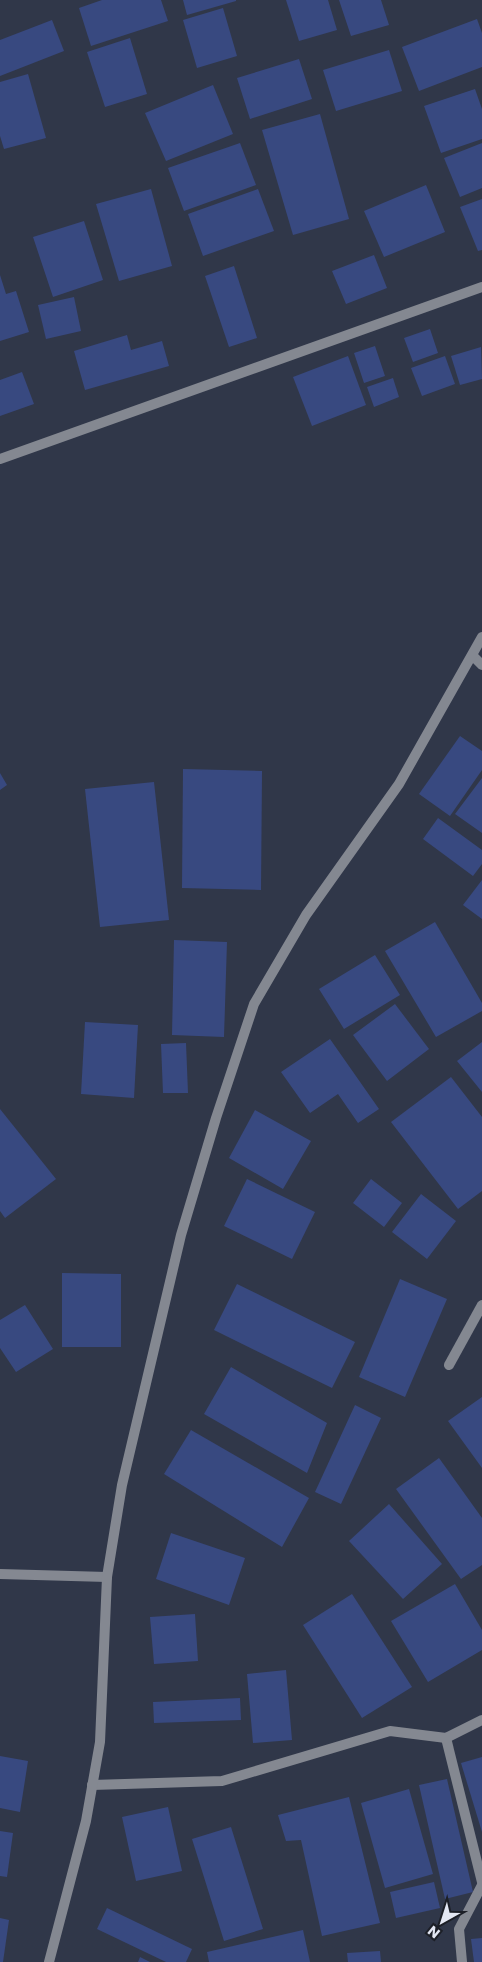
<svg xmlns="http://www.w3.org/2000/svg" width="482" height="1962" font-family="Poppins,sans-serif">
<rect width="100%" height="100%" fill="#303749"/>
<g fill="#384980">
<path d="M102,0H161L168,21L91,46L79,8Z"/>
<path d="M183,0H236V1L187,15Z"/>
<path d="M286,0H328L337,30L299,41Z"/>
<path d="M339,0H381L389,25L351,36Z"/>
<path d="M223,8L237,56L197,68L183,20Z"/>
<path d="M477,19L482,33V67L419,91L402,47Z"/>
<path d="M52,20L64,51L0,76V40Z"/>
<path d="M130,38L147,94L105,107L87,52Z"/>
<path d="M389,50L402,91L336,111L323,70Z"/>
<path d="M299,59L312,99L250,119L237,78Z"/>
<path d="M28,74L46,138L4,149L0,136V82Z"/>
<path d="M213,85L233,134L166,161L145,113Z"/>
<path d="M475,89L482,109V139L441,153L424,106Z"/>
<path d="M320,114L349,219L293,235L262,130Z"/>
<path d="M240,143L256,185L184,211L168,168Z"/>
<path d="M482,143V188L460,197L444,158Z"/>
<path d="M426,185L445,232L384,257L364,211Z"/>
<path d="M151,189L172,266L119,281L96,204Z"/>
<path d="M258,189L274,231L203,256L188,214Z"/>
<path d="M482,199V250L478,251L460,207Z"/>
<path d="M84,221L103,280L53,297L33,237Z"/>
<path d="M374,255L387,288L346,304L332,271Z"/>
<path d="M234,266L257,338L229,347L205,276Z"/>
<path d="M0,275L6,294L16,291L29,332L0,341Z"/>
<path d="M74,297L81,331L46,339L38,305Z"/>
<path d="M430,329L438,353L413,362L404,338Z"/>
<path d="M127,335L131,350L162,341L169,366L85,390L74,351Z"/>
<path d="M375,346L385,376L364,383L354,353Z"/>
<path d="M481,347L482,379L460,385L451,356Z"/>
<path d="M348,356L366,405L312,426L293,377Z"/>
<path d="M445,356L455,384L422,396L411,368Z"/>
<path d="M22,372L34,404L0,416V380Z"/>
<path d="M393,378L399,397L374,407L367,387Z"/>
<path d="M460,736L482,751V770L450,816L419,794Z"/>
<path d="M183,769L262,771L261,890L182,888Z"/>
<path d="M0,773L7,785L0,790Z"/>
<path d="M482,778V833L455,814Z"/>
<path d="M154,782L169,920L100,927L85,789Z"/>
<path d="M438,818L482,850V864L473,876L423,839Z"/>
<path d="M482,880V919L463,905Z"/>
<path d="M435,922L482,1003V1011L436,1037L385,951Z"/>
<path d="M174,940L227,942L224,1037L172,1035Z"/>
<path d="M375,955L400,995L344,1029L319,989Z"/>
<path d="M395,1004L429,1049L387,1081L353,1035Z"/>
<path d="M85,1022L138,1025L134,1098L81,1094Z"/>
<path d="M330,1039L379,1109L358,1123L338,1094L310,1113L281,1072Z"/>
<path d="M482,1042V1092L457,1061Z"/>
<path d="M186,1043L188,1093H163L161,1044Z"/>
<path d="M451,1077L482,1117V1191L458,1209L391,1122Z"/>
<path d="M0,1109L56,1179L5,1218L0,1211Z"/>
<path d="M255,1110L311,1141L283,1189L229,1158Z"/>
<path d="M247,1179L315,1212L292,1259L224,1226Z"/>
<path d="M371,1179L402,1203L384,1227L353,1203Z"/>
<path d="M421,1194L456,1221L427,1259L392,1232Z"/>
<path d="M62,1273L121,1274V1347H62Z"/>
<path d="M400,1279L447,1299L405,1397L359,1377Z"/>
<path d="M237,1284L355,1342L332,1388L214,1330Z"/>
<path d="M25,1305L53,1349L16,1372L0,1348V1320Z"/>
<path d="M231,1367L327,1423L307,1473L204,1414Z"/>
<path d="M482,1397V1468L448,1421Z"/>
<path d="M355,1405L381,1418L341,1504L315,1492Z"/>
<path d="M191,1430L309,1498L282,1547L164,1474Z"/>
<path d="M439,1458L482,1518V1565L461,1579L396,1489Z"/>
<path d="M389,1504L442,1564L403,1599L349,1541Z"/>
<path d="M171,1533L245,1558L229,1605L156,1579Z"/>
<path d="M455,1584L482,1630V1650L428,1682L391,1621Z"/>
<path d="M352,1594L412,1687L362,1718L303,1625Z"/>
<path d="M195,1614L198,1661L154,1664L150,1617Z"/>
<path d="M286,1670L292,1740L253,1743L247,1674Z"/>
<path d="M240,1698L241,1720L154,1723L153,1702Z"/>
<path d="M0,1756L28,1761L20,1812L0,1808Z"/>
<path d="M482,1757V1832L461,1763Z"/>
<path d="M447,1779L473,1892L445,1899L419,1785Z"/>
<path d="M409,1789L433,1874L385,1888L361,1803Z"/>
<path d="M349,1797L380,1923L322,1936L301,1840L286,1841L278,1815Z"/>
<path d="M168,1807L182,1871L136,1881L122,1817Z"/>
<path d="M231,1827L263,1929L224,1941L192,1839Z"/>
<path d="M0,1831L13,1833L7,1877L0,1876Z"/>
<path d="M434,1882L440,1908L396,1918L390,1892Z"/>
<path d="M107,1908L192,1949L186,1962H166L97,1929Z"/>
<path d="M0,1918L9,1920L3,1962H0Z"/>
<path d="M303,1930L310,1962H209L207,1952Z"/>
<path d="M482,1938V1962H474L471,1939Z"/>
<path d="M380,1951L381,1962H348L347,1953Z"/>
<path d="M140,1957L150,1962H138Z"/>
</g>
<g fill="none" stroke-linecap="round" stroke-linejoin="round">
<g stroke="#848891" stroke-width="10">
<path d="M473,656L482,665"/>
<path d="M449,1365L482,1305"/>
<path d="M0,1574L107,1577"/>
<path d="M446,1738L482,1882"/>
<path d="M92,1785L222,1781L390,1731L446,1738L482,1720"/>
<path d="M462,1962L459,1929L482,1885"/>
</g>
<g stroke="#848891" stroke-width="10">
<path d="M0,459L482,287"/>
<path d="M49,1962L86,1821L100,1742L107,1577L122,1485L181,1235L216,1118L254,1004L306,915L399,784L482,637"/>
</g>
</g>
<g transform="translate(442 1922) rotate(219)" stroke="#1c1f27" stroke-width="4" paint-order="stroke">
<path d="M0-4L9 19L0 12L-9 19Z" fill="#e3e7f3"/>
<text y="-8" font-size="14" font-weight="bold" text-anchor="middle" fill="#e3e7f3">N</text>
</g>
</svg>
